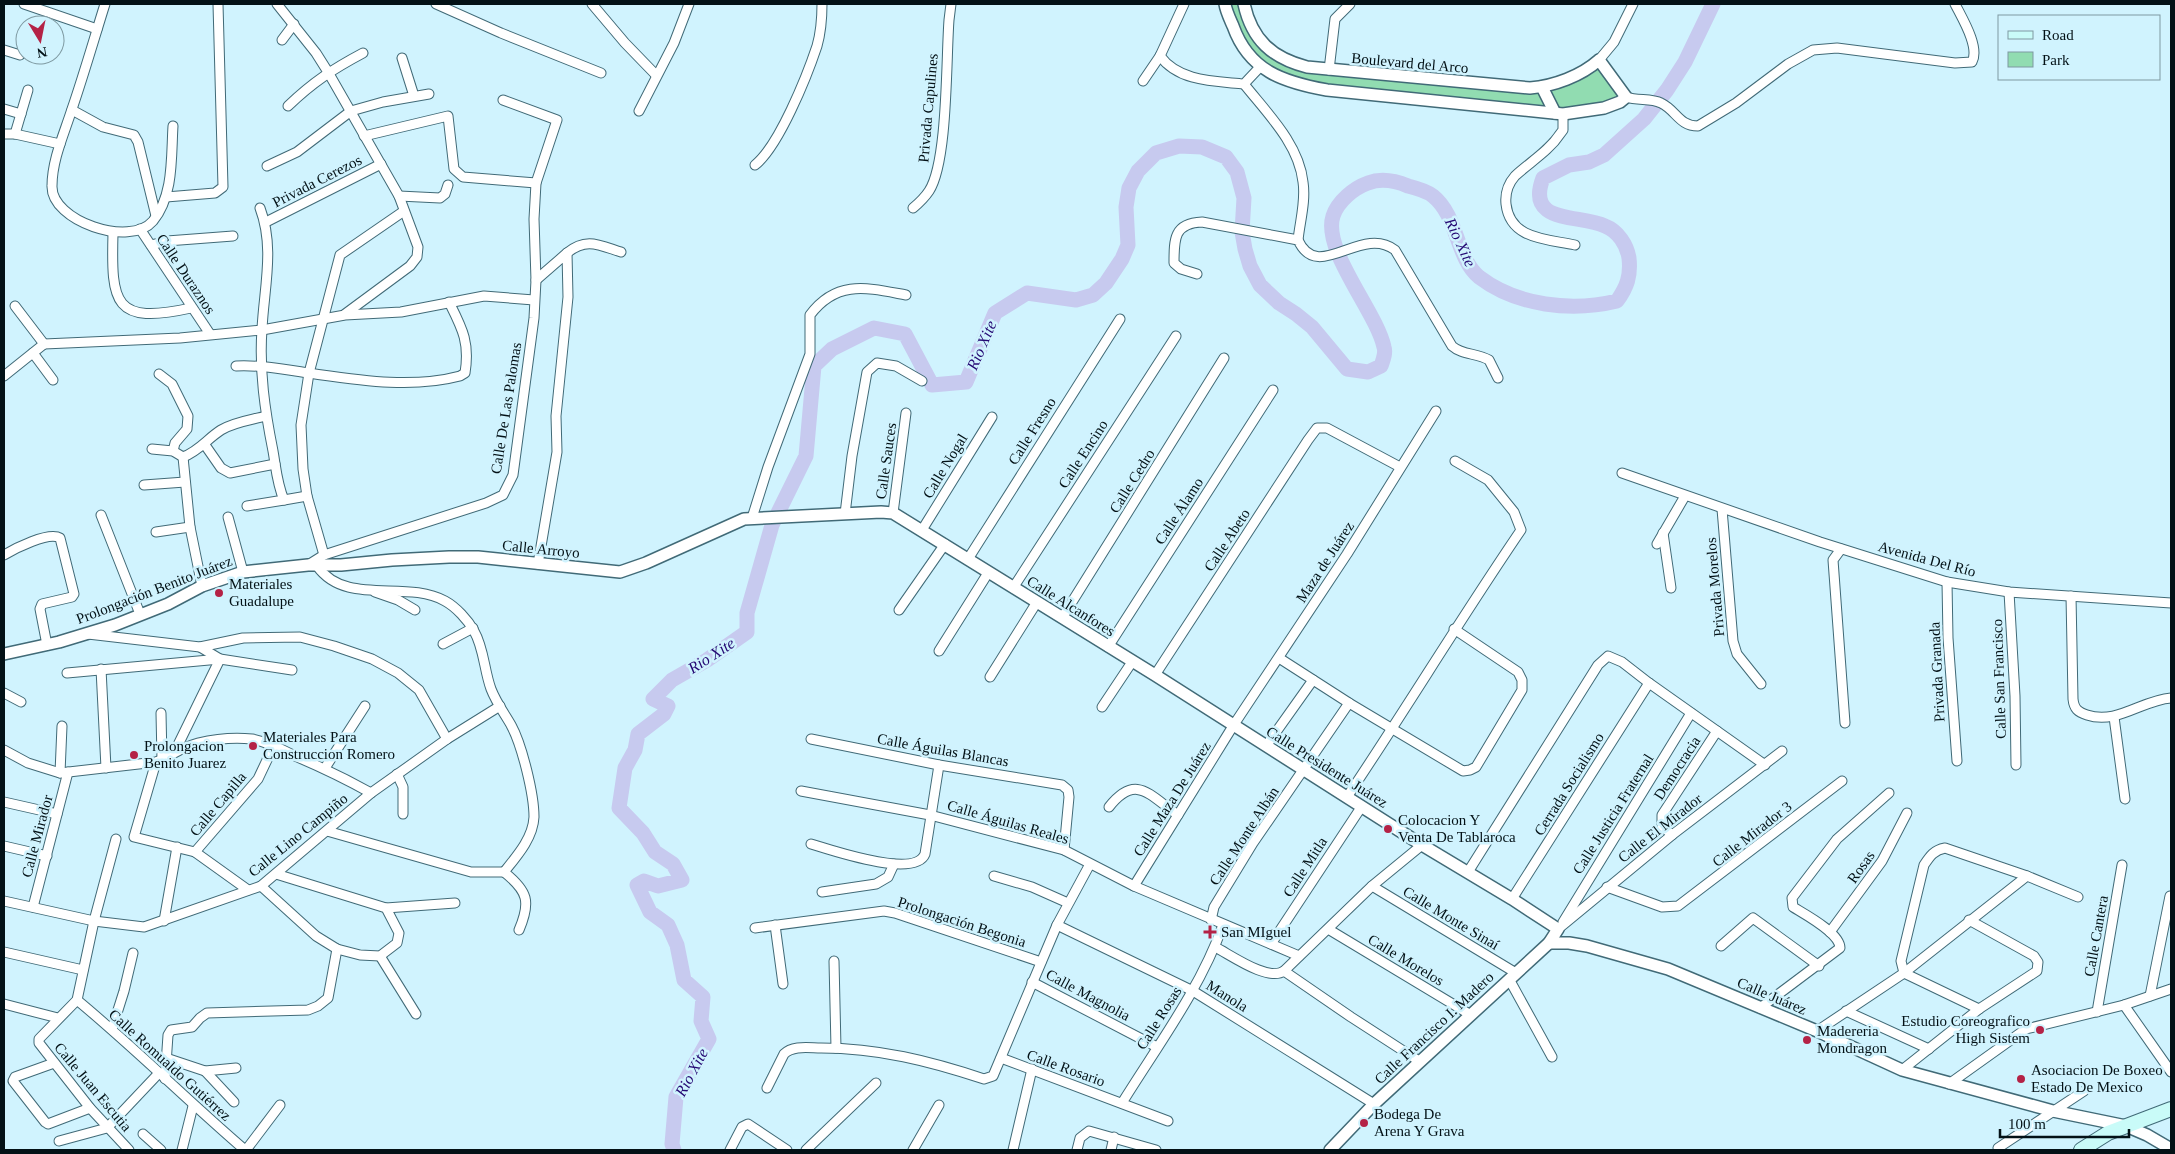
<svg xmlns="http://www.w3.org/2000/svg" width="2175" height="1154" font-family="Georgia,serif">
<rect width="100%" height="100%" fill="#d0f3fe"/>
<path fill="#91dcb1" d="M1225,4H1244L1252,28L1292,63L1530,88L1594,64L1626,97L1582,111L1327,90L1260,67Z"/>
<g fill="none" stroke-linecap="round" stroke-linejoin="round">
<path stroke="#c7caef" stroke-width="15" d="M674,1150L672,1144L676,1097L709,1039L701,1021L703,997L684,980L677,945L668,925L650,912L637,885L644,881L658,886L682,880L673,864L655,852L643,833L619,808L625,768L635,750L638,734L664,714L668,706L653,699L672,680L707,660L747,632V613L772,525L806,456L814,366L832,349L874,328L905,334L932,385L966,382L995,313L1027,293L1076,300L1093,295L1106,283L1122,259L1128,245L1126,207L1129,188L1138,171L1156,153L1179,146L1202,147L1226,157L1237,172L1244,198L1242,232L1245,249L1250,266L1260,285L1279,303L1296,314L1312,327L1347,369L1368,372L1381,366C1383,360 1386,353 1384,347C1376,311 1322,250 1333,216C1338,201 1354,188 1368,183C1381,178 1396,181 1408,186C1416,188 1427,191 1433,196C1458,216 1456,258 1479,277C1517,306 1572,312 1617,301C1627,287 1631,276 1629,258C1627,245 1618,231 1605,226C1580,214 1525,225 1543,178L1569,165L1589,162L1604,155L1644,119L1667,90L1685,62L1713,4"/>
<g stroke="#416a77" stroke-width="11">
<g id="minor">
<path d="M24,4L97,29"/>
<path d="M105,4C94,39 84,74 72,109C64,134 52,160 52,186C51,221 130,248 153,221C174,195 171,157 173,126"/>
<path d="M277,4L316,53L328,72L399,196L418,247L417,257L410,266L345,314"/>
<path d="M436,4L501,33L601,73"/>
<path d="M592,4L625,43L656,75"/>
<path d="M282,40L294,24"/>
<path d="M4,50L20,55"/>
<path d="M1160,56C1179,82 1215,81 1244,84L1260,67"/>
<path d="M402,58L414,96"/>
<path d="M1599,60L1614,42L1633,4"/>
<path d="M1329,70L1335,19L1350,4"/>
<path d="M1143,81L1160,56L1184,4"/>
<path d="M1244,84C1267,113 1299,144 1303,182C1306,201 1300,221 1298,240"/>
<path d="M1626,97C1638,101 1651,98 1661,103C1676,110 1679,126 1698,126L1736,103L1788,64L1813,50L1837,48L1955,63L1972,62C1980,47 1962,18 1955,4"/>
<path d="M288,106C313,82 333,69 363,53"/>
<path d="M4,109L21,114"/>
<path d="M72,110L103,127L134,135L138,142L156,216"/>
<path d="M639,111L674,43L689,4"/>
<path d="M1563,114V130L1560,134C1549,151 1530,162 1515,176C1508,184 1505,194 1506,204C1510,240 1548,239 1575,245"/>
<path d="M4,134H15L60,144"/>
<path d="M15,134L28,90"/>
<path d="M364,136L448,116L454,169L463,177L536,183"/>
<path d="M755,165C779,146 807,76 817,46C821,32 822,18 822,4"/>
<path d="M267,166L297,152L351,111L383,102L429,94"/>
<path d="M399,196L440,198L445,194L448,185"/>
<path d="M166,197L215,193L223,187L218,4"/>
<path d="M260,208C275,248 264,288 262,329C259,371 265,411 273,451C276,468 277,484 284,500L307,496"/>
<path d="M913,208C919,203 925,197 929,191C948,162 946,59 949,20L951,4"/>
<path d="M266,222L381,164"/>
<path d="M140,229L210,334"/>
<path d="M113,233C111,304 114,325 191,308"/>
<path d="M151,245L167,241L233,236"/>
<path d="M567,253C586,237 599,245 621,252"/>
<path d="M1197,274L1181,269L1174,263C1174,239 1174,223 1202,222L1298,240C1318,284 1361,224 1395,250L1452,346C1462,355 1477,353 1489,360L1498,378"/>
<path d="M536,280L567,253L568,297L556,416L557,452L538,564"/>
<path d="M15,306L44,344"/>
<path d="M44,344L180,338L262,330L345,315L401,312L484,296L534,300"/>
<path d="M33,353L53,380"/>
<path d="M236,366C262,365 283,369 308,373C358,380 411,389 460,376L465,373C470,342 462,328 449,302"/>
<path d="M159,374L172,384L188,416L187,429L175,443L173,451"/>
<path d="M4,376L44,344"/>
<path d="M205,445L221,468L230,473L275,464"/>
<path d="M152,449L173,451L183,457C199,451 207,439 221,430C234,422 251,420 266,416"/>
<path d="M183,457L190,527L202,586"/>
<path d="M1622,473L1820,542L1947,582L2009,592L2171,603"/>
<path d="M144,485L185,482"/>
<path d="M247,506L284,500"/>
<path d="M1722,509L1733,641L1737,654L1761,684"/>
<path d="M893,513L906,413"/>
<path d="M845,514L852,456L867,372L877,363L896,366L922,381"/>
<path d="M101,515L140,614"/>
<path d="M228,517L243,572"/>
<path d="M752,518L768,467L810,354V315C837,279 868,288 906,295"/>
<path d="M922,530L992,417"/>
<path d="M156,532L190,527"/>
<path d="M1663,533L1671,588"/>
<path d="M1657,544L1685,496"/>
<path d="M1841,549L1833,560L1845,723"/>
<path d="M4,555C14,549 49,531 60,538L74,594L72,597L42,604L40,609L47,645"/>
<path d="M324,555L307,496L303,469L301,425L309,373L340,255L404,211"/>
<path d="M968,559L1120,319"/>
<path d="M308,565L324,555L486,503L503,495L513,475L534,318L536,280L534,219L536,183L557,120L503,100"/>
<path d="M317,566C346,607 406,579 445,601C456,607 468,620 474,631C484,648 484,670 491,689C496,702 504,713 511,725C522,745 534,794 534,817C533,838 517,856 504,872C528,891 531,902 519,930"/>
<path d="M1947,582L1948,638L1957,761"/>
<path d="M1013,588L1176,336"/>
<path d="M375,592L398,600L415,610"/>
<path d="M2009,592L2015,696L2016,765"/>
<path d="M2071,596L2073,699C2074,709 2078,712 2087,715C2117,725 2142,700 2171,698"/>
<path d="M899,610L945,544"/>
<path d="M1062,618L1224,358"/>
<path d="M88,634L200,647L243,638L300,637L334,646L372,659L398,673L419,690L447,739"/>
<path d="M443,644L473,628"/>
<path d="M1108,647L1273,390"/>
<path d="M939,651L988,573"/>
<path d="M1279,658L1349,703L1463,771L1470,770L1476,767L1522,690V680L1518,672L1454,629"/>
<path d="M101,669L106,768"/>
<path d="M67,673L220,659L292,670"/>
<path d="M1155,675L1308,440L1317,428H1327L1400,467"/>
<path d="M990,677L1037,602"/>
<path d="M4,693L21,702"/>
<path d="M1102,707L1132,662"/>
<path d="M161,713L162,760"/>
<path d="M2114,717L2125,799"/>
<path d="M811,739L939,765L1062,785L1068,790L1069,797L1064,850"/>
<path d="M1266,746L1313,680"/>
<path d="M4,750L28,763L60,773L156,762C171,756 182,747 198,743C215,739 234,737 252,739C267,742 281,749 295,756C321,767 346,779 371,793"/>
<path d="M175,751L220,659L200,647"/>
<path d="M156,762L134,837L195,852L248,890"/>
<path d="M325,768L365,706"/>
<path d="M60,773L62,726"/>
<path d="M397,774L403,787V814"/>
<path d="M801,791L930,815L1064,850L1134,886L1299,956"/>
<path d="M1347,797C1406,709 1461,618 1521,530L1514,512L1488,480L1455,461"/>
<path d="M4,802L57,814"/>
<path d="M1109,807C1136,773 1149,795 1178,815"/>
<path d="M327,831L471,872H504"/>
<path d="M1672,835L1662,826V815L1717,731"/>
<path d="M116,839L94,921L77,1000L39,1039V1043L90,1108L129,1150"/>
<path d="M811,844C831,850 915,879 925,854L939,765"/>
<path d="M4,846L47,856"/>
<path d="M195,852L258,779L267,760L270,744"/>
<path d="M1468,872L1598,665L1608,656L1622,662L1649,683L1765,765"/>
<path d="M994,876L1032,887L1068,903"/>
<path d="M261,886L316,936L337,949L360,955L380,956L397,943L399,933L386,908L276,874"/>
<path d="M1134,886L1233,726L1347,554L1436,411"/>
<path d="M1372,886L1516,973"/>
<path d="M1607,887L1662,907L1678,906L1842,781"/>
<path d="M822,892L876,884L888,877L894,864"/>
<path d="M1512,899L1649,683"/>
<path d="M4,901L94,921L144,927L261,886L371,793L447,739L500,706"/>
<path d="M33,907L68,772"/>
<path d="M386,908L455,903"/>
<path d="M1211,920L1214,907L1253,843L1349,703"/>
<path d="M164,921L177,847"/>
<path d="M1563,922L1691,713"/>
<path d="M775,925L783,984"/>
<path d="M1057,925L1193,991L1374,1104"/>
<path d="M755,928L884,911L895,913L1041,962"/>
<path d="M1328,929L1471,1015"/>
<path d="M1558,929L1672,835L1782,751"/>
<path d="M1830,932L1882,861L1907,813"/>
<path d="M1271,944L1362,806"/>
<path d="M1721,946L1753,918L1819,966"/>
<path d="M1215,947C1231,955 1268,982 1284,971L1351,1017L1419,1061"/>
<path d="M4,952L83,970"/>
<path d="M380,956L416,1014"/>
<path d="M834,961L836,1048"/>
<path d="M1284,971L1372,886L1422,845"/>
<path d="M1509,979L1552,1057"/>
<path d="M1032,982L1157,1047"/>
<path d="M2150,996L2170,896"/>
<path d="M77,1000C135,1048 188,1101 245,1150"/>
<path d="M4,1004L58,1018"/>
<path d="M2124,1005L2171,1072"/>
<path d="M1760,1008L1840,948C1840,933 1806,915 1793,907L1792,898L1837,839L1889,793"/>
<path d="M1979,1009L1904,973L1901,961L1924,865C1930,856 1934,850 1945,848L2027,876L2078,897"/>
<path d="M1846,1011L1929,1049"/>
<path d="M2097,1012L2122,865"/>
<path d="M112,1029L124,991L133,953"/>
<path d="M1817,1031L1904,973L2027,876"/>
<path d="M166,1058L205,1071L236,1068"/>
<path d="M1001,1058L1168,1121"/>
<path d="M54,1063L15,1077L13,1081L45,1122L48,1124L90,1108"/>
<path d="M1902,1070L1979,1009L2037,971L2038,962L2034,956L1969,920"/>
<path d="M205,1071L234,1102"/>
<path d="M165,1079L168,1035L171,1030L192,1027L200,1018L207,1013L308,1010L318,1006L328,998L337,949"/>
<path d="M1949,1084L2026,1029L2124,1005L2171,989"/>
<path d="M767,1088L784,1054C793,1045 809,1048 821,1048C878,1048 930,1061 984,1079L993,1076L1057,925L1090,864"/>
<path d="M1122,1103C1158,1045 1200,989 1223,925"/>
<path d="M143,1134L161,1150"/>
<path d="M59,1141L107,1128L159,1073"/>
<path d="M1998,1148L2084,1091"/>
<path d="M182,1150L193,1106"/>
<path d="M246,1150L280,1105"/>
<path d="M730,1150L742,1127L748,1124L787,1150"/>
<path d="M806,1150L876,1083"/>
<path d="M913,1150L939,1105"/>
<path d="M1013,1150L1032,1069"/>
<path d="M1077,1150L1080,1138L1089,1131L1156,1150"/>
<path d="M1111,1150L1114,1137"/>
</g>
</g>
<g stroke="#416a77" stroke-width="14">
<g id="tertiary">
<path d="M1225,4C1226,11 1230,19 1233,26C1249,71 1283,82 1327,90L1563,114L1604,108L1620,102L1626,97L1599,60C1581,76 1554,86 1530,88L1307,67C1272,58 1252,40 1244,4"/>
<path d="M1542,87L1555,113"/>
<path d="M4,654L59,642L115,625L168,604L202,586L243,572L308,565H341L392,560L449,557H478L620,572L646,563L744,519L881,512L893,513L1155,675L1422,845L1512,899L1558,929L1549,943L1374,1104L1330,1150"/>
<path d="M1549,943H1569L1587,946L1668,969L1817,1031L1902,1070L2053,1111L2126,1126L2147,1135L2171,1149"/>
</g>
</g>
<g stroke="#416a77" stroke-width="16">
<path id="secondary" d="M2081,1150L2108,1133L2171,1109"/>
</g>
<use href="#minor" stroke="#fff" stroke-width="9"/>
<use href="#tertiary" stroke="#fff" stroke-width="11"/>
<use href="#secondary" stroke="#c9fbf8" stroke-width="14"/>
</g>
<g fill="#b42246" stroke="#d0f3fe" stroke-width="2">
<circle cx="219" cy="593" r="5"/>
<circle cx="253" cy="746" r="5"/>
<circle cx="134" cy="755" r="5"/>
<circle cx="1388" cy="829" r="5"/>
<path d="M1207.5 924.5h5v5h5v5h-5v5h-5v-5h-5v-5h5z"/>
<circle cx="2040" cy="1030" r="5"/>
<circle cx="1807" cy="1040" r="5"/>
<circle cx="2021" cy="1079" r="5"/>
<circle cx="1364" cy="1123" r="5"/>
</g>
<g text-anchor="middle" stroke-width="5" stroke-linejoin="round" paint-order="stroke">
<g font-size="15" fill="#031116" stroke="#d0f3fe">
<text transform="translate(1410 63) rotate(5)" y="5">Boulevard del Arco</text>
<text transform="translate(928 108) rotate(-85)" y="5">Privada Capulines</text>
<text transform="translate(317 181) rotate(-27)" y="5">Privada Cerezos</text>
<text transform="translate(186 274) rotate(56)" y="5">Calle Duraznos</text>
<text transform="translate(506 408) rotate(-81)" y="5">Calle De Las Palomas</text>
<text transform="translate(1032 431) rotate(-58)" y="5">Calle Fresno</text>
<text transform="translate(1083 454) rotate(-57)" y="5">Calle Encino</text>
<text transform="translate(886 461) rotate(-82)" y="5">Calle Sauces</text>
<text transform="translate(945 466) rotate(-59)" y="5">Calle Nogal</text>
<text transform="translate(1132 481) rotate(-58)" y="5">Calle Cedro</text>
<text transform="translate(1179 511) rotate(-57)" y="5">Calle Álamo</text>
<text transform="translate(1227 540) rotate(-57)" y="5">Calle Abeto</text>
<text transform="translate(541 549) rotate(6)" y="5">Calle Arroyo</text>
<text transform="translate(1927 559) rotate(15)" y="5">Avenida Del Río</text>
<text transform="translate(1325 562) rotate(-57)" y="5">Maza de Juárez</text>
<text transform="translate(1715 587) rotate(-95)" y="5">Privada Morelos</text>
<text transform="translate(154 590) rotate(-21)" y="5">Prolongación Benito Juárez</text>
<text transform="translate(1071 606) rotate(32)" y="5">Calle Alcanfores</text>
<text transform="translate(1937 672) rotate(-93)" y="5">Privada Granada</text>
<text transform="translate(1999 679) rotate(-92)" y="5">Calle San Francisco</text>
<text transform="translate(943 750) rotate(10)" y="5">Calle Águilas Blancas</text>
<text transform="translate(1327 767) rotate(32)" y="5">Calle Presidente Juárez</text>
<text transform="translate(1677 768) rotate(-57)" y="5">Democracia</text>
<text transform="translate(1569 784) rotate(-58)" y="5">Cerrada Socialismo</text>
<text transform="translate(1172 799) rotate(-58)" y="5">Calle Maza De Juárez</text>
<text transform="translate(218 804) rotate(-50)" y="5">Calle Capilla</text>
<text transform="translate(1613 814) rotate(-58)" y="5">Calle Justicia Fraternal</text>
<text transform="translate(1008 822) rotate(16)" y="5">Calle Águilas Reales</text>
<text transform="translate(1660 828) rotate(-38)" y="5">Calle El Mirador</text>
<text transform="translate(1752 834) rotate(-38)" y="5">Calle Mirador 3</text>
<text transform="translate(298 835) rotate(-39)" y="5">Calle Lino Campiño</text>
<text transform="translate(37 836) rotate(-75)" y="5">Calle Mirador</text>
<text transform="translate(1244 836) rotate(-57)" y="5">Calle Monte Albán</text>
<text transform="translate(1305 867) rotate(-57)" y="5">Calle Mitla</text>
<text transform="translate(1861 867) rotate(-55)" y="5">Rosas</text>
<text transform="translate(1451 918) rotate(31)" y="5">Calle Monte Sinaí</text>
<text transform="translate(962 922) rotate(18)" y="5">Prolongación Begonia</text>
<text transform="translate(2096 936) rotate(-80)" y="5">Calle Cantera</text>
<text transform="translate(1406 960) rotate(31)" y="5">Calle Morelos</text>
<text transform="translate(1088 995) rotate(28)" y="5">Calle Magnolia</text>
<text transform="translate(1227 996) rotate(32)" y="5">Manola</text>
<text transform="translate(1772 996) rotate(23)" y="5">Calle Juárez</text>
<text transform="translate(1159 1018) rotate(-58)" y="5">Calle Rosas</text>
<text transform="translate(1434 1028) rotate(-43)" y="5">Calle Francisco I. Madero</text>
<text transform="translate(170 1065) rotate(42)" y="5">Calle Romualdo Gutiérrez</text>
<text transform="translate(1066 1068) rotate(20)" y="5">Calle Rosario</text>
<text transform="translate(93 1087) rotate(50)" y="5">Calle Juan Escutia</text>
</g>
<g font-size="15" fill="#031116" stroke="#d0f3fe" text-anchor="start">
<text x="229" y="589">Materiales<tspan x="229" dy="17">Guadalupe</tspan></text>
<text x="263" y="742">Materiales Para<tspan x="263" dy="17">Construccion Romero</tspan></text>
<text x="144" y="751">Prolongacion<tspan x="144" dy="17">Benito Juarez</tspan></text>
<text x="1398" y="825">Colocacion Y<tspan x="1398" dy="17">Venta De Tablaroca</tspan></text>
<text x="1221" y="937">San MIguel</text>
<text x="2030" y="1026" text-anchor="end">Estudio Coreografico<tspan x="2030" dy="17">High Sistem</tspan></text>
<text x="1817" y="1036">Madereria<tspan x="1817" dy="17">Mondragon</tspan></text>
<text x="2031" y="1075">Asociacion De Boxeo<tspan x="2031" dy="17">Estado De Mexico</tspan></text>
<text x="1374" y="1119">Bodega De<tspan x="1374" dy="17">Arena Y Grava</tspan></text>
</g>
<g font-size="16" font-style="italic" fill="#240873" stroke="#d0f3fe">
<text transform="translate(1461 242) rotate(65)" y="6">Rio Xite</text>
<text transform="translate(981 345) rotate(-67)" y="6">Rio Xite</text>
<text transform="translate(711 655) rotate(-33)" y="6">Rio Xite</text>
<text transform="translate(691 1072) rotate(-62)" y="6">Rio Xite</text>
</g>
</g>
<rect width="2175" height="1154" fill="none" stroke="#031116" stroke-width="10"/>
<rect x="1998" y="15" width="162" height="65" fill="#d0f3fe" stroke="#7e99a1"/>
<rect x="2008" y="31" width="25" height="8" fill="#c9fbf8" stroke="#7e99a1"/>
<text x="2042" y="40" font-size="15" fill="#031116">Road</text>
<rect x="2008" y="52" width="25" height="15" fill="#91dcb1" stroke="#7e99a1"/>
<text x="2042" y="65" font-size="15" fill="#031116">Park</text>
<g transform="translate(40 40) rotate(170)"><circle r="24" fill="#d0f3fe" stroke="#7e99a1"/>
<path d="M0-4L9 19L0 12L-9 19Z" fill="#b42246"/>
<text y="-8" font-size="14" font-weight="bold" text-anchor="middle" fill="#031116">N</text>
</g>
<path d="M2000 1129v8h129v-8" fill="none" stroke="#031116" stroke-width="2.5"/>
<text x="2008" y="1129" font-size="15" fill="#031116" stroke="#d0f3fe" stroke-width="4" paint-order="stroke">100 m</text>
</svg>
